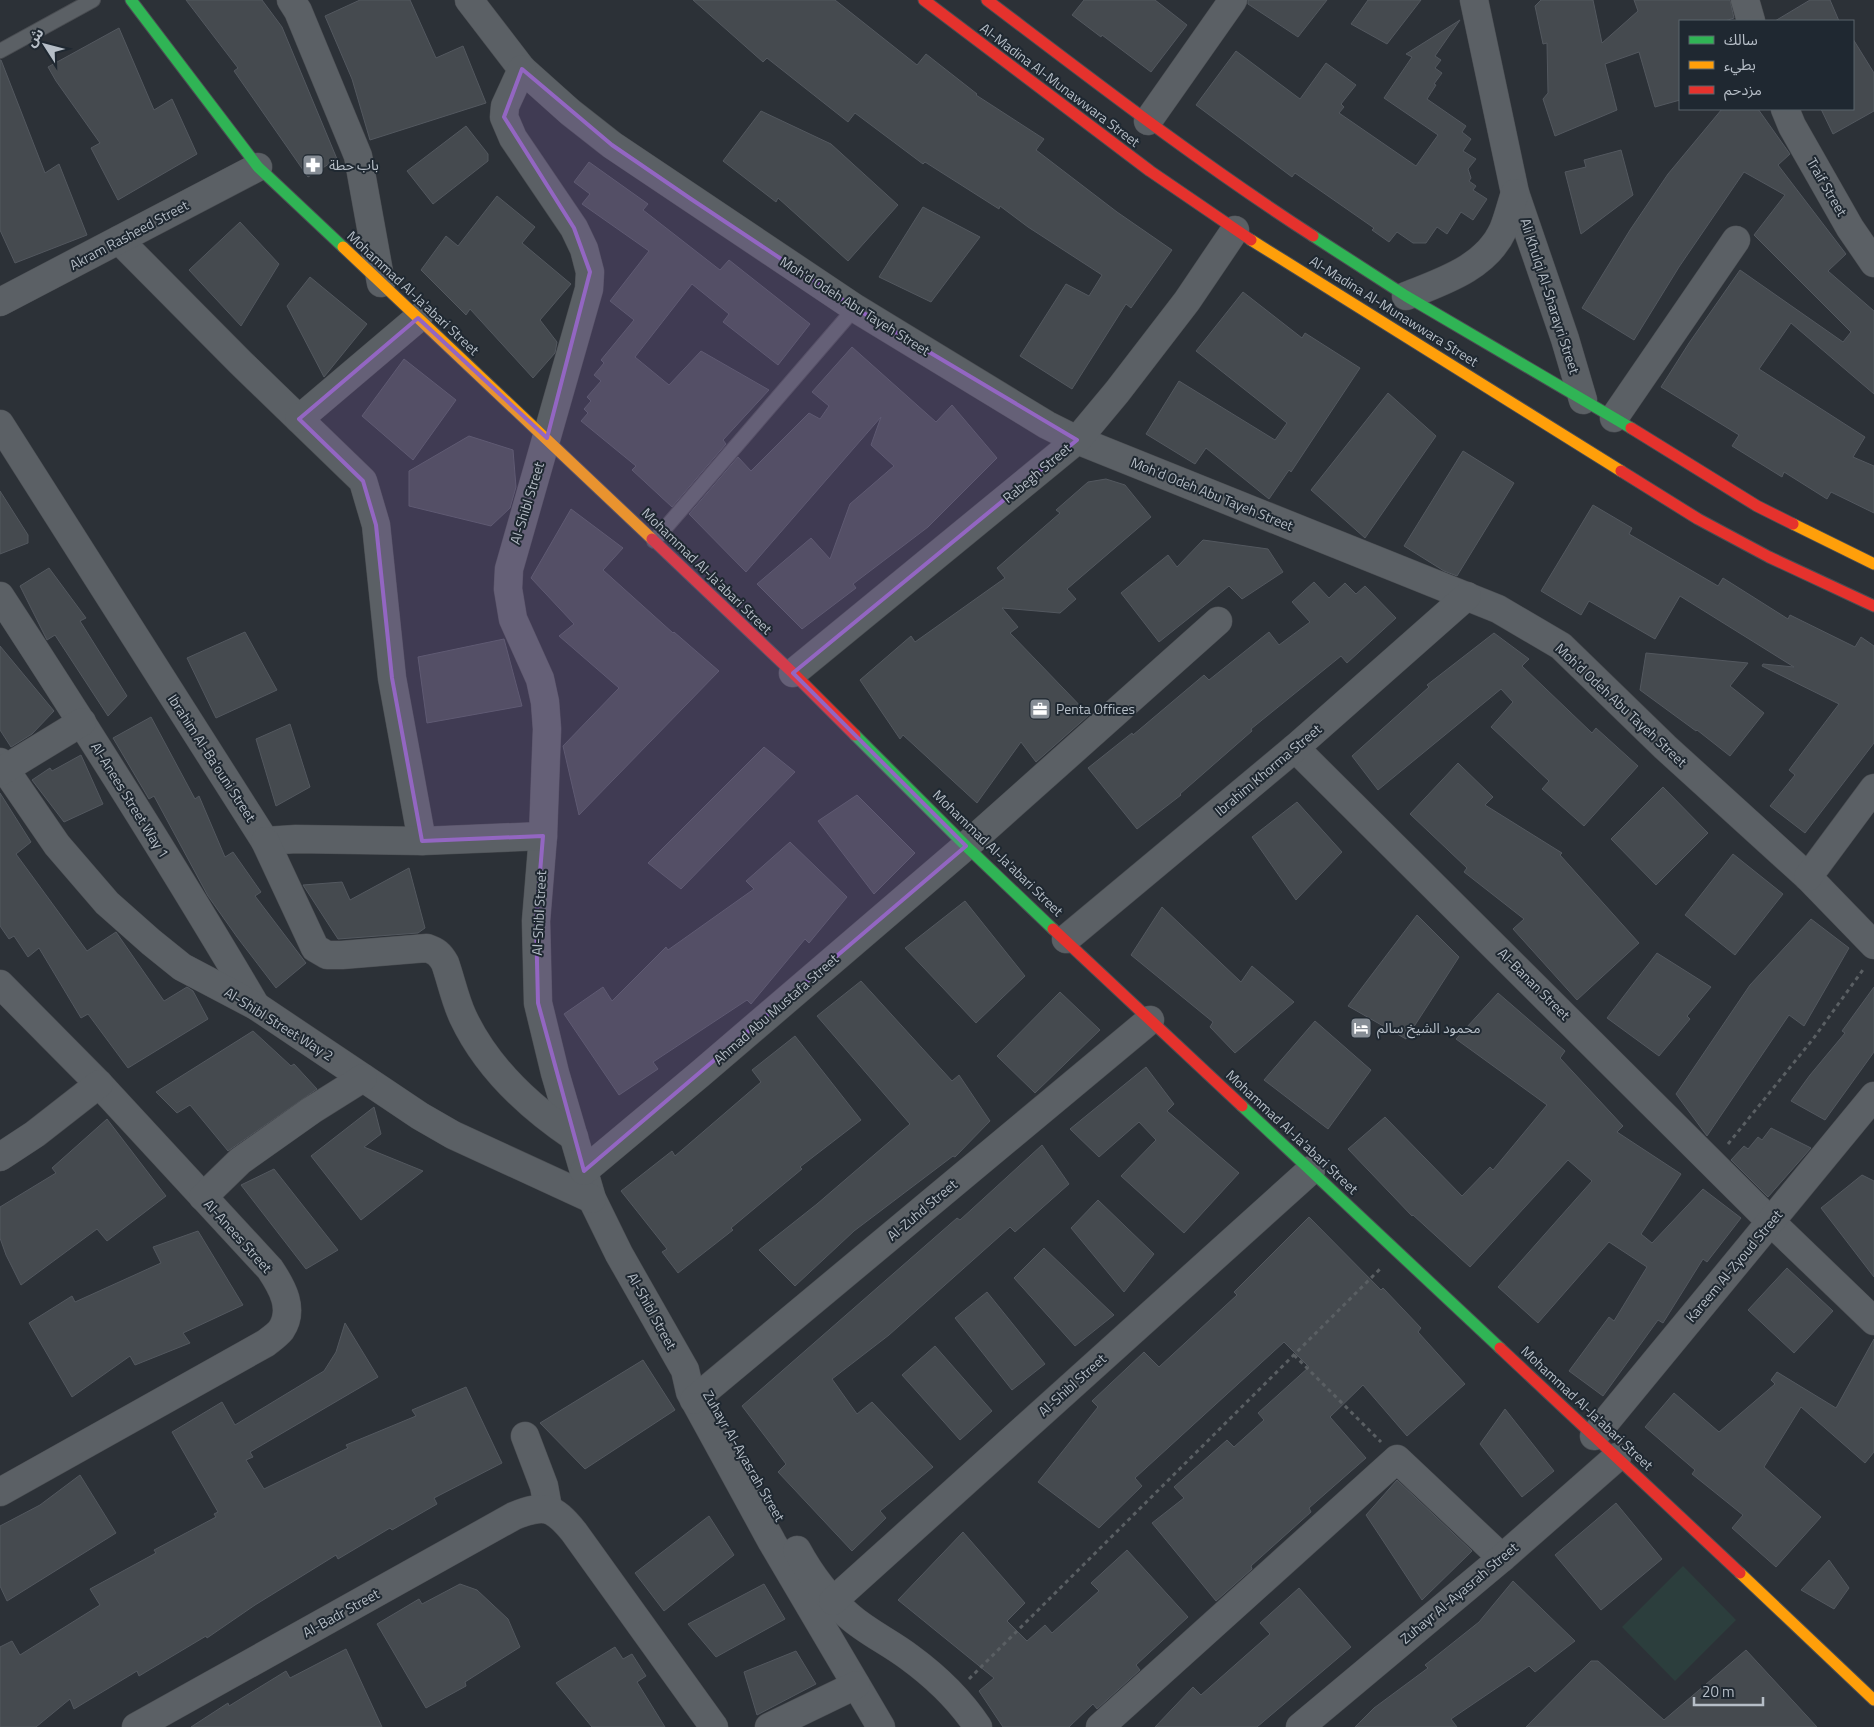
<svg xmlns="http://www.w3.org/2000/svg" width="1874" height="1727" font-family="'Titillium Web','Noto Sans Arabic',sans-serif">
<rect width="100%" height="100%" fill="#2c3137"/>
<path fill="#2c3e3d" d="M1683,1566L1736,1620L1675,1681L1622,1627Z"/>
<g fill="#454a4f" stroke="#53585f">
<path d="M186,0H262L282,27L337,159L308,177L234,71L238,68Z"/>
<path d="M360,0H410L436,58L463,46L486,103L370,140L352,79L325,16Z"/>
<path d="M693,0H835L917,65L926,54L977,94L976,95L1044,139L1036,150L1117,212L1172,250L1131,308L1126,304L1072,389L1020,356L1066,284L1089,296L1102,275L1028,227L1000,206L999,209L925,162L923,164L855,113L848,122L767,58L763,62Z"/>
<path d="M1084,0H1155L1187,25L1151,72L1102,35L1101,37L1072,15Z"/>
<path d="M1248,0H1327L1298,37L1248,4Z"/>
<path d="M1368,0H1421L1387,44L1351,24Z"/>
<path d="M1541,0H1593L1602,43L1638,11L1634,0H1730L1734,18L1725,21H1680V100L1655,107L1639,52L1605,64L1617,110L1555,136L1543,99L1548,93L1547,43L1543,44L1535,6Z"/>
<path d="M1810,0H1830L1839,21H1775Z"/>
<path d="M1460,20L1435,56L1441,60L1435,68L1442,73L1434,84L1436,85L1427,99L1466,126L1462,132L1471,139L1463,151L1476,159L1468,169L1471,178L1469,181L1476,186L1473,190L1487,199L1473,220L1461,212L1447,234L1437,227L1426,243H1413L1397,232L1389,242L1372,230L1374,228L1295,173L1292,177L1196,105L1236,51L1300,99L1326,63L1356,85L1341,104L1344,107L1339,113L1416,166L1438,135L1384,98L1412,57L1406,54Z"/>
<path d="M119,28L154,110L172,99L197,154L118,200L91,148L100,143L56,81L48,67Z"/>
<path d="M1853,39L1874,73V111L1833,134L1821,109H1853Z"/>
<path d="M0,60H1L45,173L59,164L87,235L15,263L0,230Z"/>
<path d="M1722,109H1758L1790,154L1778,165L1846,254L1828,271L1874,311V394L1791,323L1759,369L1865,437L1853,457L1874,466V513L1831,492L1827,499L1784,472L1782,477L1732,446L1739,435L1661,387L1689,343L1740,270L1843,342L1851,332L1754,235L1785,195L1744,172L1679,267L1634,340L1582,308L1630,230L1668,174Z"/>
<path d="M761,111L831,144L898,205L848,261L778,198L776,202L723,161Z"/>
<path d="M466,126L488,154V161L433,204L407,171Z"/>
<path d="M1621,150L1633,195L1581,234L1565,172L1586,167L1584,160Z"/>
<path d="M589,162L648,204L643,210L720,270L729,260L810,324L778,365L723,322L729,314L692,284L635,357L669,385L701,351L769,390L723,440L726,444L672,507L632,470L636,466L581,421L588,413L584,409L591,401L587,397L601,381L594,375L604,363L601,360L634,320L610,301L649,251L582,204L590,194L574,182Z"/>
<path d="M497,196L535,227L522,243L571,284L540,320L557,342L555,353L533,378L470,309L466,315L421,270L446,236L458,246Z"/>
<path d="M923,207L980,237L931,302L879,277Z"/>
<path d="M240,222L279,264L241,326L189,270Z"/>
<path d="M310,277L367,324L324,377L287,306Z"/>
<path d="M1243,292L1302,338L1305,333L1360,368L1291,472L1289,470L1269,499L1206,448L1195,464L1146,434L1179,381L1275,440L1287,423L1196,351Z"/>
<path d="M852,347L936,422L952,405L997,458L928,527L853,584L856,588L802,629L757,584L811,538L830,559L850,504L894,466L871,445L881,417L746,572L689,514L738,457L751,471L809,413L820,419L829,406L812,392Z"/>
<path d="M404,359L456,400L413,460L362,416Z"/>
<path d="M1388,393L1436,436L1365,538L1311,490Z"/>
<path d="M469,436L513,450L516,487L510,508L491,526L409,506V471Z"/>
<path d="M1463,451L1514,483L1457,576L1444,571L1404,546Z"/>
<path d="M1106,479L1125,485L1151,517L1067,589L1076,599L1060,613L1002,608L1018,627L1010,633L1089,715L1036,762L1021,742L977,803L903,735L900,739L860,680L911,636L915,642L1005,578L997,568L1060,513L1056,510L1088,482Z"/>
<path d="M0,491L28,535V543L0,554Z"/>
<path d="M1593,505L1632,528L1629,534L1718,586L1723,578L1788,619L1790,615L1855,647L1861,637L1874,646V743L1805,833L1770,806L1795,775L1789,770L1839,704L1762,666L1763,664L1794,667L1680,596L1655,639L1589,601L1581,615L1541,591Z"/>
<path d="M571,509L623,548L603,570L673,633L674,632L719,671L579,815L563,746L619,688L559,636L574,624L531,578Z"/>
<path d="M1203,540L1268,549L1283,572L1242,599L1229,586L1159,642L1121,593L1168,555L1177,567Z"/>
<path d="M49,568L86,618L80,621L127,696L108,716L55,635L47,640L20,586Z"/>
<path d="M1314,582L1329,598L1345,583L1356,594L1365,586L1396,618L1347,663L1341,656L1251,729L1252,731L1180,794L1181,795L1137,829L1088,768L1132,733L1133,735L1204,675L1209,680L1269,632L1279,645L1310,622L1292,602Z"/>
<path d="M245,632L277,690L216,718L187,658Z"/>
<path d="M1494,633L1529,659L1522,666L1592,733L1596,728L1638,766L1584,826L1542,789L1549,781L1491,727L1513,702L1501,689L1378,790L1352,756L1429,687L1427,685Z"/>
<path d="M504,639L522,706L427,723L418,657Z"/>
<path d="M0,646L54,711L32,734L11,747L0,730Z"/>
<path d="M1646,653L1748,663L1730,686L1764,713L1730,756L1697,730L1696,731L1640,690Z"/>
<path d="M151,717L195,799L199,796L225,857L233,852L261,892L255,896L306,963L276,988L237,937L208,896L154,796L149,799L113,738Z"/>
<path d="M290,724L310,787L276,806L256,739Z"/>
<path d="M764,747L795,772L681,889L648,863Z"/>
<path d="M81,755L103,804L64,822L32,780L50,768L52,771Z"/>
<path d="M1458,763L1493,797L1485,805L1562,853L1560,855L1639,943L1577,1000L1513,929L1524,919L1464,872L1467,868L1410,814Z"/>
<path d="M1663,787L1708,833L1656,885L1611,839Z"/>
<path d="M0,793L31,842L16,854L87,951L116,932L164,1001L187,987L193,991L208,1019L128,1068L88,1014L81,1018L39,948L28,957L14,936L9,939L0,926Z"/>
<path d="M857,795L915,853L874,894L818,821Z"/>
<path d="M1297,802L1342,852L1296,900L1252,837Z"/>
<path d="M790,842L847,897L809,943L805,939L751,1004L747,1000L653,1062L658,1069L619,1095L564,1014L603,987L612,1001L666,947L668,950L754,889L746,881Z"/>
<path d="M1733,854L1783,894L1735,955L1685,915Z"/>
<path d="M409,868L425,928L418,933L338,939L303,885L342,882L350,900Z"/>
<path d="M965,901L1025,976L976,1023L905,948Z"/>
<path d="M1162,907L1241,982L1252,966L1294,1002L1235,1053L1210,1027L1213,1022L1131,955Z"/>
<path d="M1417,915L1459,957L1406,1039L1348,1006Z"/>
<path d="M1811,919L1849,948L1804,1026L1789,1015L1707,1136L1676,1094L1750,985Z"/>
<path d="M1657,953L1711,987L1687,1016L1690,1019L1659,1056L1607,1018Z"/>
<path d="M861,981L952,1081L959,1075L990,1121L955,1157L953,1156L854,1231L795,1286L759,1250L817,1204L910,1124L817,1016Z"/>
<path d="M1874,987V1052L1825,1120L1791,1101L1810,1075L1845,1033L1842,1031Z"/>
<path d="M1060,992L1100,1030L1035,1093L997,1056Z"/>
<path d="M1498,993L1565,1051L1560,1058L1623,1126L1617,1132L1681,1174L1641,1234L1652,1243L1703,1189L1741,1218L1707,1262L1703,1259L1663,1323L1658,1320L1603,1396L1569,1371L1609,1317L1614,1321L1647,1267L1609,1242L1538,1323L1498,1287L1592,1181L1568,1160L1470,1267L1413,1215L1412,1216L1348,1149L1385,1117L1462,1196L1490,1167L1493,1170L1547,1105L1456,1039Z"/>
<path d="M1315,1021L1371,1070L1328,1129L1264,1080Z"/>
<path d="M253,1031L291,1066L294,1064L317,1089L228,1151L190,1105L177,1113L156,1092Z"/>
<path d="M795,1036L861,1120L800,1167L802,1169L731,1228L733,1230L678,1273L662,1252L667,1249L621,1191L672,1151L675,1156L761,1082L752,1070Z"/>
<path d="M1146,1067L1174,1104L1167,1111L1239,1173L1184,1233L1121,1176L1156,1140L1139,1122L1099,1157L1070,1129Z"/>
<path d="M374,1107L381,1134L364,1147L423,1171L361,1220L311,1156Z"/>
<path d="M107,1119L166,1196L107,1241L97,1229L21,1285L6,1255L0,1238V1207L56,1173L52,1168Z"/>
<path d="M1771,1128L1811,1148L1768,1197L1731,1160L1744,1146L1748,1149L1758,1137L1762,1140Z"/>
<path d="M1042,1145L1069,1184L1015,1232L1010,1227L889,1335L832,1379L857,1414L872,1402L933,1467L880,1511L886,1518L852,1551L778,1472L786,1464L742,1406L957,1218L960,1220Z"/>
<path d="M274,1169L338,1250L306,1269L241,1185Z"/>
<path d="M1862,1175L1874,1181V1277L1821,1208Z"/>
<path d="M1098,1200L1154,1254L1124,1292L1071,1228Z"/>
<path d="M1309,1217L1381,1290L1383,1288L1421,1328L1418,1332L1465,1384L1407,1436L1363,1385L1330,1417L1366,1458L1309,1508L1311,1512L1251,1566L1252,1569L1216,1601L1152,1523L1184,1498L1174,1487L1227,1440L1234,1447L1264,1420L1258,1413L1309,1367L1284,1342L1135,1478L1142,1486L1099,1528L1038,1482L1098,1407L1092,1401L1144,1352L1159,1367L1237,1295L1234,1292Z"/>
<path d="M198,1231L243,1305L183,1333L190,1343L135,1365L130,1356L72,1397L29,1323L72,1296L75,1302L161,1263L153,1247Z"/>
<path d="M1044,1248L1114,1315L1075,1346L1014,1278Z"/>
<path d="M1787,1268L1833,1311L1794,1353L1748,1310Z"/>
<path d="M987,1292L1045,1364L1012,1390L955,1318Z"/>
<path d="M345,1323L378,1377L250,1452L253,1457L246,1460L264,1489L348,1448L346,1445L416,1416L412,1410L466,1387L502,1463L434,1498L437,1504L392,1530L390,1528L338,1559L336,1555L255,1605L207,1638L206,1636L139,1676L137,1671L74,1709L70,1699L36,1727H0V1647L12,1641L20,1655L100,1605L90,1589L156,1553L154,1550L216,1517L214,1514L218,1512L172,1432L222,1402L235,1425L324,1371L336,1352Z"/>
<path d="M1874,1339V1452L1865,1463L1801,1407L1764,1467L1821,1517L1776,1567L1732,1528L1743,1515L1692,1474L1695,1470L1645,1427L1674,1393L1719,1432L1775,1384L1771,1380L1777,1372L1836,1408Z"/>
<path d="M935,1346L992,1411L960,1440L902,1375Z"/>
<path d="M643,1360L675,1410L585,1469L540,1423Z"/>
<path d="M1505,1409L1554,1471L1522,1497L1480,1444Z"/>
<path d="M80,1475L116,1533L7,1601L0,1586V1526L40,1505Z"/>
<path d="M1397,1480L1472,1551L1422,1600L1366,1515Z"/>
<path d="M1616,1503L1662,1559L1601,1610L1555,1555Z"/>
<path d="M709,1516L734,1555L664,1611L635,1573Z"/>
<path d="M963,1532L1025,1603L1007,1621L1027,1641L1045,1625L1052,1633L1099,1591L1091,1583L1127,1550L1188,1617L1136,1665L1140,1670L1097,1709L1093,1704L1069,1727H1003L979,1691L994,1678L898,1600Z"/>
<path d="M1829,1560L1849,1588L1834,1609L1801,1590Z"/>
<path d="M1513,1581L1575,1641L1535,1672L1529,1666L1451,1719L1457,1727H1355L1374,1708L1428,1668L1425,1665L1479,1622Z"/>
<path d="M460,1584L477,1590L508,1619L520,1647L465,1682L466,1686L426,1708L377,1624L419,1599L422,1604Z"/>
<path d="M764,1584L785,1619L716,1657L688,1624Z"/>
<path d="M1299,1588L1351,1647L1257,1727H1155L1193,1687L1201,1695L1270,1634L1260,1623Z"/>
<path d="M615,1647L623,1659L632,1654L646,1676L637,1682L665,1727H592L556,1683Z"/>
<path d="M346,1649L382,1727H191L228,1703L229,1706L286,1671L290,1678Z"/>
<path d="M1746,1650L1817,1727H1526L1591,1661H1598L1664,1720Z"/>
<path d="M796,1651L816,1684L757,1715L744,1672Z"/>
</g>
<g fill="none" stroke-linecap="round" stroke-linejoin="round">
<g stroke="#4a4d52" stroke-width="16">
<g id="lane">
<path d="M0,51L93,0"/>
<path d="M654,541L855,308"/>
</g>
</g>
<g stroke="#4a4d52" stroke-width="29">
<g id="street">
<path d="M291,0L298,11L358,156L381,283"/>
<path d="M469,0L522,69L570,112L612,145L855,308L1047,425L1077,440L1498,609L1561,646L1665,747L1808,877L1874,945"/>
<path d="M1474,0L1515,193L1565,339L1583,400"/>
<path d="M1745,0L1751,21"/>
<path d="M522,69L505,106L504,117L513,138L574,228L584,249L590,272L589,289L509,569L508,589L513,619L540,679L545,702L547,729L543,836L536,921L538,1003L555,1073L592,1199L619,1254L685,1370L690,1392L736,1476L772,1542L881,1727"/>
<path d="M1785,109L1792,126L1850,228L1874,263"/>
<path d="M1148,121L1233,0"/>
<path d="M119,240L241,363L363,481L376,525L392,678L422,841"/>
<path d="M1406,296C1441,282 1486,268 1503,230C1508,218 1511,205 1515,193"/>
<path d="M0,302L258,167"/>
<path d="M1614,418L1736,240"/>
<path d="M299,419L418,318"/>
<path d="M0,424L265,841L296,839L422,841L543,836"/>
<path d="M0,596C88,731 174,867 256,1006"/>
<path d="M793,673L1077,440L1117,392L1187,301L1235,230"/>
<path d="M1295,748L1771,1222L1874,1321"/>
<path d="M0,762L57,845L107,903L151,942L182,967L256,1006L420,1116L453,1135L592,1199"/>
<path d="M0,772L82,722"/>
<path d="M265,841L315,948L327,955H342L427,948C436,951 440,954 445,963C451,980 455,1000 463,1017C487,1068 528,1106 574,1137"/>
<path d="M1808,877L1874,788"/>
<path d="M1066,939L1295,748L1467,596"/>
<path d="M0,984L99,1084L270,1269C282,1287 295,1309 281,1330C277,1335 271,1339 266,1343L0,1492"/>
<path d="M0,1157L35,1134L99,1084"/>
<path d="M584,1171L700,1074L966,846L1218,621"/>
<path d="M203,1197L240,1161L312,1110L363,1078"/>
<path d="M694,1400L1150,1020"/>
<path d="M525,1436L544,1486L548,1508"/>
<path d="M1594,1436L1874,1096"/>
<path d="M797,1550C810,1574 828,1598 849,1616C867,1632 889,1642 909,1657C935,1676 960,1700 978,1727"/>
<path d="M833,1601L1311,1170"/>
<path d="M136,1727L514,1516C544,1504 553,1506 574,1532L714,1727"/>
<path d="M769,1727L856,1685"/>
<path d="M1100,1727L1397,1459L1502,1558"/>
<path d="M1300,1727L1502,1558L1617,1457"/>
</g>
</g>
<g stroke="#4a4d52" stroke-width="13">
<g id="fast">
<path d="M131,0L258,167L343,247"/>
<path d="M1313,236L1406,296L1631,428"/>
<path d="M855,735L966,846L1053,929"/>
<path d="M1242,1106L1500,1348"/>
</g>
</g>
<g stroke="#4a4d52" stroke-width="13">
<g id="slow">
<path d="M1251,240L1621,471"/>
<path d="M343,247L652,539"/>
<path d="M1793,524L1874,564"/>
<path d="M1740,1573L1874,1700"/>
</g>
</g>
<g stroke="#4a4d52" stroke-width="13">
<g id="jam">
<path d="M924,0L1150,171L1251,240"/>
<path d="M987,0C1094,81 1200,163 1313,236"/>
<path d="M1631,428L1757,506L1793,524"/>
<path d="M1621,471L1698,519L1769,557L1874,606"/>
<path d="M652,539L793,673L855,735"/>
<path d="M1053,929L1242,1106"/>
<path d="M1500,1348L1740,1573"/>
</g>
</g>
<g stroke="#5a5f63" stroke-width="3" stroke-dasharray="4 4" stroke-linecap="butt">
<path d="M1728,1144L1813,1039L1865,967"/>
<path d="M1294,1355L1381,1442"/>
<path d="M969,1679L1381,1268"/>
</g>
<use href="#lane" stroke="#5b6065" stroke-width="14"/>
<use href="#street" stroke="#5b6065" stroke-width="28"/>
<use href="#fast" stroke="#30b455" stroke-width="11"/>
<use href="#slow" stroke="#ff9f0a" stroke-width="11"/>
<use href="#jam" stroke="#e5322d" stroke-width="11"/>
</g>
<path fill="#9366c2" fill-opacity="0.2" stroke="#9366c2" stroke-width="4" stroke-linejoin="round" d="M522,69L612,145L691,199L855,308L1077,440L793,673L966,846L584,1171L538,1003L536,921L543,836L422,841L392,678L376,525L363,481L299,419L418,318L547,438L590,272L574,228L504,117Z"/>
<defs>
<g id="pharmacy-square" transform="scale(1.125)"><rect x="-9" y="-9" width="18" height="18" rx="4" fill="#868d95" stroke="#1f2831"/><path d="M-2-6h4v4h4v4h-4v4h-4v-4h-4v-4h4Z" fill="#fff"/></g>
<g id="office-square" transform="scale(1.125)"><rect x="-9" y="-9" width="18" height="18" rx="4" fill="#868d95" stroke="#1f2831"/><path d="M-6-3h4V-5.5h4V-3h4V5H-6ZM-1-4.5V-3h2v-1.5ZM-6 0V1H6V0Z" fill="#fff"/></g>
<g id="hotel-square" transform="scale(1.125)"><rect x="-9" y="-9" width="18" height="18" rx="4" fill="#868d95" stroke="#1f2831"/><path d="M-6-4.5h1.5V1H6V5H4.5V3h-9V5H-6ZM-4 0a1.8 1.8 0 1 1 3.6 0ZM.5 0V-2.5h3Q6-2.5 6 0Z" fill="#fff"/></g>
</defs>
<g fill-rule="evenodd">
<use href="#pharmacy-square" x="313" y="165"/>
<use href="#office-square" x="1040" y="709"/>
<use href="#hotel-square" x="1361" y="1028"/>
</g>
<g text-anchor="middle" stroke-width="4" stroke-linejoin="round" paint-order="stroke">
<g font-size="14" fill="#b6bec7" stroke="#1f2831">
<text transform="translate(1060 85) rotate(37)" y="5">Al-Madina Al-Munawwara Street</text>
<text transform="translate(1827 187) rotate(60)" y="5">Traif Street</text>
<text transform="translate(129 235) rotate(-28)" y="5">Akram Rasheed Street</text>
<text transform="translate(413 293) rotate(43)" y="5">Mohammad Al-Ja'abari Street</text>
<text transform="translate(1550 296) rotate(72)" y="5">Ali Khulqi Al-Sharayri Street</text>
<text transform="translate(855 306) rotate(32)" y="5">Moh'd Odeh Abu Tayeh Street</text>
<text transform="translate(1394 311) rotate(32)" y="5">Al-Madina Al-Munawwara Street</text>
<text transform="translate(1037 473) rotate(-40)" y="5">Rabegh Street</text>
<text transform="translate(1212 494) rotate(22)" y="5">Moh'd Odeh Abu Tayeh Street</text>
<text transform="translate(527 503) rotate(-73)" y="5">Al-Shibl Street</text>
<text transform="translate(707 571) rotate(44)" y="5">Mohammad Al-Ja'abari Street</text>
<text transform="translate(1621 705) rotate(43)" y="5">Moh'd Odeh Abu Tayeh Street</text>
<text transform="translate(212 758) rotate(57)" y="5">Ibrahim Al-Ba'ouni Street</text>
<text transform="translate(1268 770) rotate(-40)" y="5">Ibrahim Khorma Street</text>
<text transform="translate(130 800) rotate(58)" y="5">Al-Anees Street Way 1</text>
<text transform="translate(998 853) rotate(44)" y="5">Mohammad Al-Ja'abari Street</text>
<text transform="translate(539 913) rotate(-87)" y="5">Al-Shibl Street</text>
<text transform="translate(1534 984) rotate(45)" y="5">Al-Banan Street</text>
<text transform="translate(776 1009) rotate(-41)" y="5">Ahmad Abu Mustafa Street</text>
<text transform="translate(279 1024) rotate(32)" y="5">Al-Shibl Street Way 2</text>
<text transform="translate(1292 1132) rotate(43)" y="5">Mohammad Al-Ja'abari Street</text>
<text transform="translate(922 1210) rotate(-40)" y="5">Al-Zuhd Street</text>
<text transform="translate(238 1236) rotate(48)" y="5">Al-Anees Street</text>
<text transform="translate(1734 1266) rotate(-50)" y="5">Kareem Al-Zyoud Street</text>
<text transform="translate(652 1311) rotate(61)" y="5">Al-Shibl Street</text>
<text transform="translate(1072 1385) rotate(-42)" y="5">Al-Shibl Street</text>
<text transform="translate(1587 1408) rotate(43)" y="5">Mohammad Al-Ja'abari Street</text>
<text transform="translate(744 1456) rotate(60)" y="5">Zuhayr Al-Ayasrah Street</text>
<text transform="translate(1459 1593) rotate(-40)" y="5">Zuhayr Al-Ayasrah Street</text>
<text transform="translate(341 1613) rotate(-29)" y="5">Al-Badr Street</text>
</g>
<g font-size="14" fill="#b6bec7" stroke="#1f2831" text-anchor="start">
<text x="329" y="170">باب حطة</text>
<text x="1056" y="714">Penta Offices</text>
<text x="1377" y="1033">محمود الشيخ سالم</text>
</g>
</g>
<rect x="1679" y="20" width="175" height="90" fill="#1f2831" stroke="#5b646d"/>
<rect x="1689" y="36" width="25" height="8" fill="#30b455" stroke="#5b646d"/>
<text x="1724" y="45" font-size="15" fill="#b6bec7">سالك</text>
<rect x="1689" y="61" width="25" height="8" fill="#ff9f0a" stroke="#5b646d"/>
<text x="1724" y="70" font-size="15" fill="#b6bec7">بطيء</text>
<rect x="1689" y="86" width="25" height="8" fill="#e5322d" stroke="#5b646d"/>
<text x="1724" y="95" font-size="15" fill="#b6bec7">مزدحم</text>
<g transform="translate(45 45) rotate(306)" stroke="#1f2831" stroke-width="4" paint-order="stroke">
<path d="M0-4L9 19L0 12L-9 19Z" fill="#b6bec7"/>
<text y="-8" font-size="14" font-weight="bold" text-anchor="middle" fill="#b6bec7">ش</text>
</g>
<path d="M1694 1697v8h69v-8" fill="none" stroke="#b6bec7" stroke-width="2.5"/>
<text x="1702" y="1697" font-size="15" fill="#b6bec7" stroke="#1f2831" stroke-width="4" paint-order="stroke">20 m</text>
</svg>
